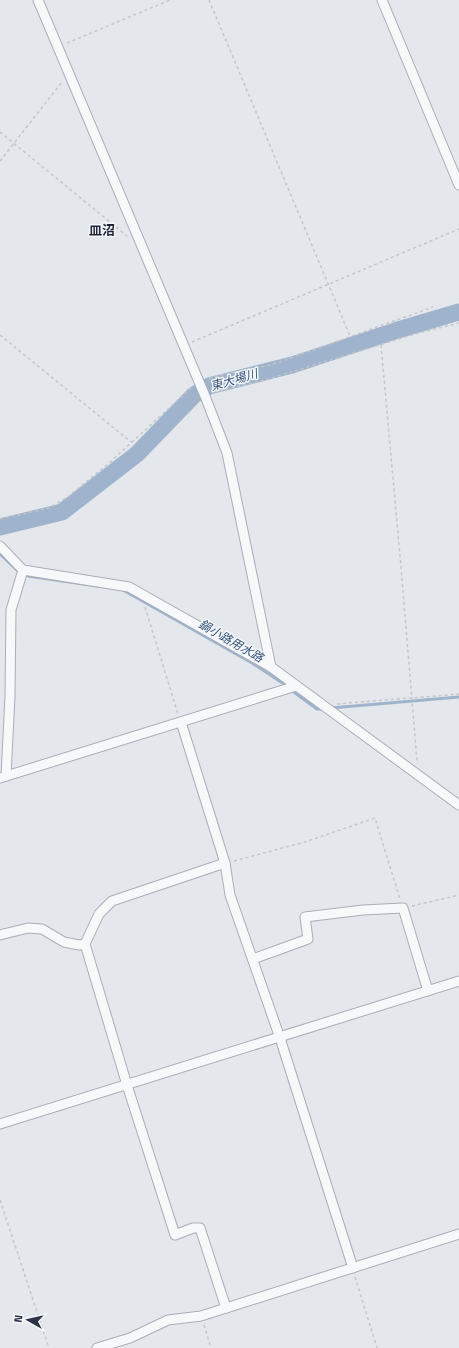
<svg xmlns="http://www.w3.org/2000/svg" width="459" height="1348" font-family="'Titillium Web','Noto Sans JP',sans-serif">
<rect width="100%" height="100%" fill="#e4e7ec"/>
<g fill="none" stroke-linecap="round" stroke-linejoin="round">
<g stroke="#9fb4cc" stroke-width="3">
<path d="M0,554L19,572"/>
<path d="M24,574L28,576L97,586"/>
<path d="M123,590L252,663L287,686"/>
<path d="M291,690L317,709H323"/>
<path d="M331,708L459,697"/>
</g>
<path stroke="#9fb4cc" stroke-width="17" d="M0,527L62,512L137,454L194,395L209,386L292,365L398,330L459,312"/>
<g stroke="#a9aeb7" stroke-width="11">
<g id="minor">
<path d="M38,0L205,396L227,453L271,667"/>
<path d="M382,0L459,185"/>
<path d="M0,546L23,570L129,587L271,667L459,805"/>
<path d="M181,722L225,863L230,895L280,1038L353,1268"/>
<path d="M6,776L10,696L11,610L23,570"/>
<path d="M0,778L296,686"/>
<path d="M225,863L112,901L99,914L85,944L127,1085L175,1235L193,1228H200L226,1308"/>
<path d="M0,935L28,928L42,929L64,942L79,945L85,944"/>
<path d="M253,959L308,939L305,917L363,910L403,908L428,991"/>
<path d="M0,1124L459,981"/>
<path d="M97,1348L130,1338L168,1320L201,1316L459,1234"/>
</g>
</g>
<g stroke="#c2c5cb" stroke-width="1.5" stroke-dasharray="3 3" stroke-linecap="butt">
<path d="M209,0L350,336"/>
<path d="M67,43L170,0"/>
<path d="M0,132L127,236"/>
<path d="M0,161L62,82"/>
<path d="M0,335L131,442"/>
<path d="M192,342L459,229"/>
<path d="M381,345L401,567L417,761"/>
<path d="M209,379L217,376L271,365L433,307"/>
<path d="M214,392L265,380L415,334L459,323"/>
<path d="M0,519L49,508L69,496L108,464L191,388"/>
<path d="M145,607L178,714"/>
<path d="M337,704L459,694"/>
<path d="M234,861L305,842L375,818L400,899"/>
<path d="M412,906L459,895"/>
<path d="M0,1200L49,1348"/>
<path d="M355,1277L377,1348"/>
<path d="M204,1325L211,1348"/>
</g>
<use href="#minor" stroke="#f7f8fa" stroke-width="9"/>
</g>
<g text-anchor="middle" stroke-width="3" stroke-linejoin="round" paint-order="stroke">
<g font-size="12" font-style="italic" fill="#34527a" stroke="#f4f6f9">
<text transform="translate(234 380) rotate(-16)" y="4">東大場川</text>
<text transform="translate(231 641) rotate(30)" y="4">鍋小路用水路</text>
</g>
<g font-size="13" font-weight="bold" fill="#1d2536" stroke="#f4f6f9">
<text x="102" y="235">皿沼</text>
</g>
</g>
<g transform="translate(28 1320) rotate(278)" stroke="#f4f6f9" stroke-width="3" paint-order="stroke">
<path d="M0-3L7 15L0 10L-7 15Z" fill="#2b3445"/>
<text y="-6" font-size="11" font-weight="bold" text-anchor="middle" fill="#2b3445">N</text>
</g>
</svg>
